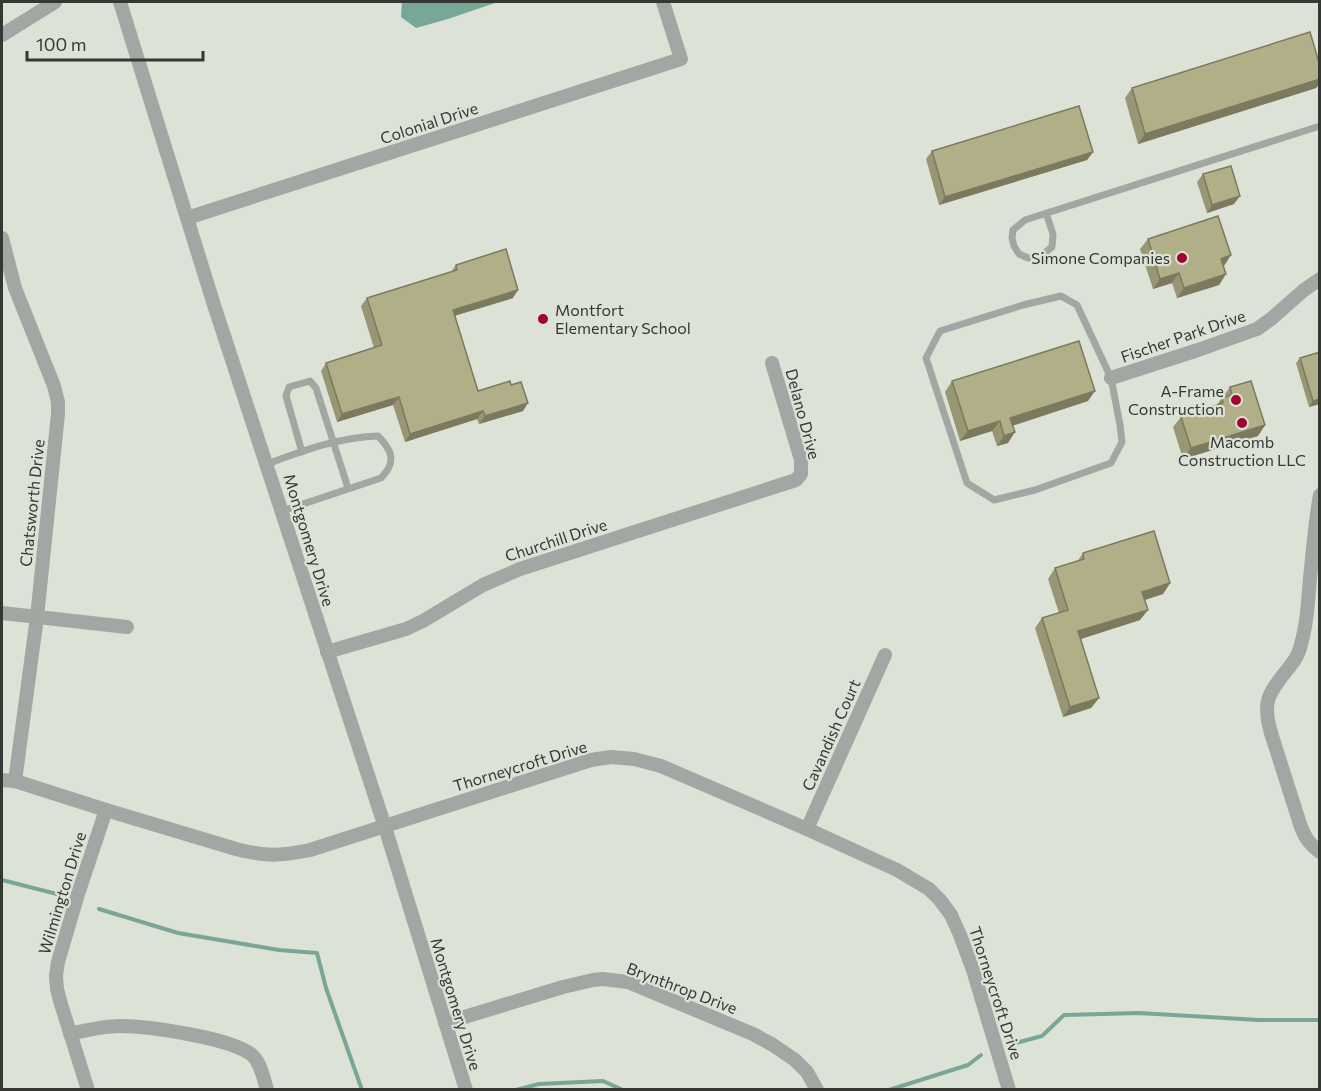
<svg xmlns="http://www.w3.org/2000/svg" width="1321" height="1091" font-family="Commissioner,sans-serif">
<rect width="100%" height="100%" fill="#dde2d7"/>
<path fill="#78a697" d="M402,2H498L448,19L416,28L401,17Z"/>
<g fill="none" stroke-linecap="round" stroke-linejoin="round">
<g stroke="#78a697" stroke-width="4">
<path d="M2,880L57,894"/>
<path d="M99,909L178,933L279,950L317,953L326,988L362,1090"/>
<path d="M1012,1044L1042,1036L1064,1015L1139,1013L1259,1020H1320"/>
<path d="M516,1090L539,1084L603,1081L623,1090"/>
<path d="M889,1090L968,1065L981,1055"/>
</g>
<g stroke="#a2a7a3" stroke-width="7">
<path d="M1046,213L1053,234L1052,247L1040,257L1028,258L1019,254L1014,246L1012,238L1013,230L1025,220L1320,126"/>
<path d="M1061,296L1077,305L1111,378L1120,425L1122,442L1111,463L1035,490L994,500L967,483L926,358L940,331L1023,305Z"/>
<path d="M302,452L286,396L289,387L310,381L316,388L348,488"/>
<path d="M267,464C303,451 339,437 378,436C392,450 397,462 381,478L282,511"/>
</g>
<g stroke="#a2a7a3" stroke-width="14">
<path d="M120,2L214,305L385,827L466,1090"/>
<path d="M2,35L55,2"/>
<path d="M187,218L681,59L663,2"/>
<path d="M2,238L15,288L54,386L58,402V414L37,617L15,781"/>
<path d="M1111,378L1198,350L1257,329L1271,319L1304,290L1320,279"/>
<path d="M1320,495C1315,522 1313,550 1310,578C1308,602 1307,627 1299,651C1297,658 1292,664 1287,670C1268,694 1262,702 1271,733L1300,824C1304,836 1309,844 1320,852"/>
<path d="M2,613L127,627"/>
<path d="M327,652L406,629L423,621L483,585L520,569L796,480L801,474V460L772,363"/>
<path d="M2,780L15,781L106,810L236,849C267,857 280,856 310,850L591,760L611,757L634,759L661,766L807,829L897,870L929,889L940,900L951,915L960,935L973,970L1009,1090"/>
<path d="M807,829L885,655"/>
<path d="M445,1023L563,987L593,980L603,979L628,982L753,1034L773,1045L795,1060L807,1072L817,1090"/>
<path d="M70,1034C87,1030 103,1026 120,1026C147,1026 234,1038 253,1056C261,1064 264,1079 267,1090"/>
<path d="M88,1090L61,1004L57,989L56,976L58,962L78,894L106,810"/>
</g>
</g>
<g fill="#989674">
<path d="M1320,66V83L1316,88L1138,144L1125,98L1132,88Z"/>
<path d="M932,151L1093,152L1087,160L939,205L926,159Z"/>
<path d="M1203,174L1234,204L1207,213L1197,182Z"/>
<path d="M1148,239L1223,266L1226,274L1219,285L1177,298L1172,283L1153,289L1140,249Z"/>
<path d="M456,265L513,298L454,316L478,391L523,411L479,424L477,419L405,442L393,405L337,422L321,371L326,363L374,348L361,306L367,298L451,272Z"/>
<path d="M1320,352V404L1309,407L1296,363L1300,358Z"/>
<path d="M952,381L1088,401L1013,425L1008,443L997,446L992,431L960,441L945,392Z"/>
<path d="M1230,387L1265,425L1258,436L1183,459L1173,427L1181,417L1216,406Z"/>
<path d="M1083,553L1170,583L1163,594L1145,600L1140,620L1081,639L1099,698L1091,708L1063,717L1035,628L1042,618L1059,613L1048,579L1055,568L1077,562Z"/>
</g>
<g fill="#7c7a5e">
<path d="M1320,79V83L1316,88L1138,144L1145,134Z"/>
<path d="M1093,152L1087,160L939,205L945,197Z"/>
<path d="M1240,196L1234,204L1207,213L1212,205Z"/>
<path d="M1231,255L1224,266L1221,259Z"/>
<path d="M1179,273L1172,283L1153,289L1160,279Z"/>
<path d="M1226,274L1219,285L1177,298L1184,288Z"/>
<path d="M518,290L513,298L447,318L453,310Z"/>
<path d="M1095,391L1088,401L1003,429L1010,418Z"/>
<path d="M399,397L393,405L337,422L342,414Z"/>
<path d="M1320,399V404L1309,407L1313,401Z"/>
<path d="M528,403L523,411L479,424L485,416Z"/>
<path d="M483,411L477,419L405,442L410,434Z"/>
<path d="M1000,421L992,431L960,441L968,431Z"/>
<path d="M1265,425L1258,436L1183,459L1191,448Z"/>
<path d="M1015,432L1008,443L997,446L1004,436Z"/>
<path d="M1170,583L1163,594L1135,603L1142,592Z"/>
<path d="M1148,610L1140,620L1071,642L1078,631Z"/>
<path d="M1099,698L1091,708L1063,717L1070,707Z"/>
</g>
<g fill="#b1af87" stroke="#7c7a5e" stroke-width="1.5">
<path d="M1310,32L1320,66V79L1145,134L1132,88Z"/>
<path d="M1079,106L1093,152L945,197L932,151Z"/>
<path d="M1231,166L1240,196L1212,205L1203,174Z"/>
<path d="M1218,216L1231,255L1221,259L1226,274L1184,288L1179,273L1160,279L1148,239Z"/>
<path d="M506,249L518,290L453,310L478,391L510,381L511,385L521,382L528,403L485,416L483,411L410,434L399,397L342,414L326,363L382,345L367,298L457,270L456,265Z"/>
<path d="M1079,341L1095,391L1010,418L1015,432L1004,436L1000,421L968,431L952,381Z"/>
<path d="M1320,352V399L1313,401L1300,358Z"/>
<path d="M1251,381L1265,425L1191,448L1181,417L1223,403L1222,398L1232,395L1230,387Z"/>
<path d="M1154,531L1170,583L1142,592L1148,610L1078,631L1099,698L1070,707L1042,618L1068,610L1055,568L1084,559L1083,553Z"/>
</g>
<g fill="#a20232" stroke="#dde2d7" stroke-width="2">
<circle cx="1182" cy="258" r="6"/>
<circle cx="543" cy="319" r="6"/>
<circle cx="1236" cy="400" r="6"/>
<circle cx="1242" cy="423" r="6"/>
</g>
<g text-anchor="middle" stroke-width="4.5" stroke-linejoin="round" paint-order="stroke">
<g font-size="16" fill="#353733" stroke="#dde2d7">
<text transform="translate(429 123) rotate(-18)" y="6">Colonial Drive</text>
<text transform="translate(1183 336) rotate(-19)" y="6">Fischer Park Drive</text>
<text transform="translate(803 414) rotate(75)" y="6">Delano Drive</text>
<text transform="translate(32 503) rotate(-84)" y="6">Chatsworth Drive</text>
<text transform="translate(309 540) rotate(73)" y="6">Montgomery Drive</text>
<text transform="translate(556 540) rotate(-18)" y="6">Churchill Drive</text>
<text transform="translate(831 735) rotate(-66)" y="6">Cavandish Court</text>
<text transform="translate(520 766) rotate(-17)" y="6">Thorneycroft Drive</text>
<text transform="translate(62 893) rotate(-73)" y="6">Wilmington Drive</text>
<text transform="translate(682 988) rotate(21)" y="6">Brynthrop Drive</text>
<text transform="translate(996 993) rotate(72)" y="6">Thorneycroft Drive</text>
<text transform="translate(456 1004) rotate(73)" y="6">Montgomery Drive</text>
</g>
<g font-size="16" fill="#353733" stroke="#dde2d7" text-anchor="end">
<text x="1170" y="264">Simone Companies</text>
<text x="555" y="316" text-anchor="start">Montfort<tspan x="555" dy="18">Elementary School</tspan></text>
<text x="1224" y="397">A-Frame<tspan x="1224" dy="18">Construction</tspan></text>
<text x="1242" y="448" text-anchor="middle">Macomb<tspan x="1242" dy="18">Construction LLC</tspan></text>
</g>
</g>
<rect width="1321" height="1091" fill="none" stroke="#353733" stroke-width="6"/>
<path d="M27 51v9h176v-9" fill="none" stroke="#353733" stroke-width="3"/>
<text x="36" y="51" font-size="18" fill="#353733" stroke="#dde2d7" stroke-width="4.5" paint-order="stroke">100 m</text>
</svg>
